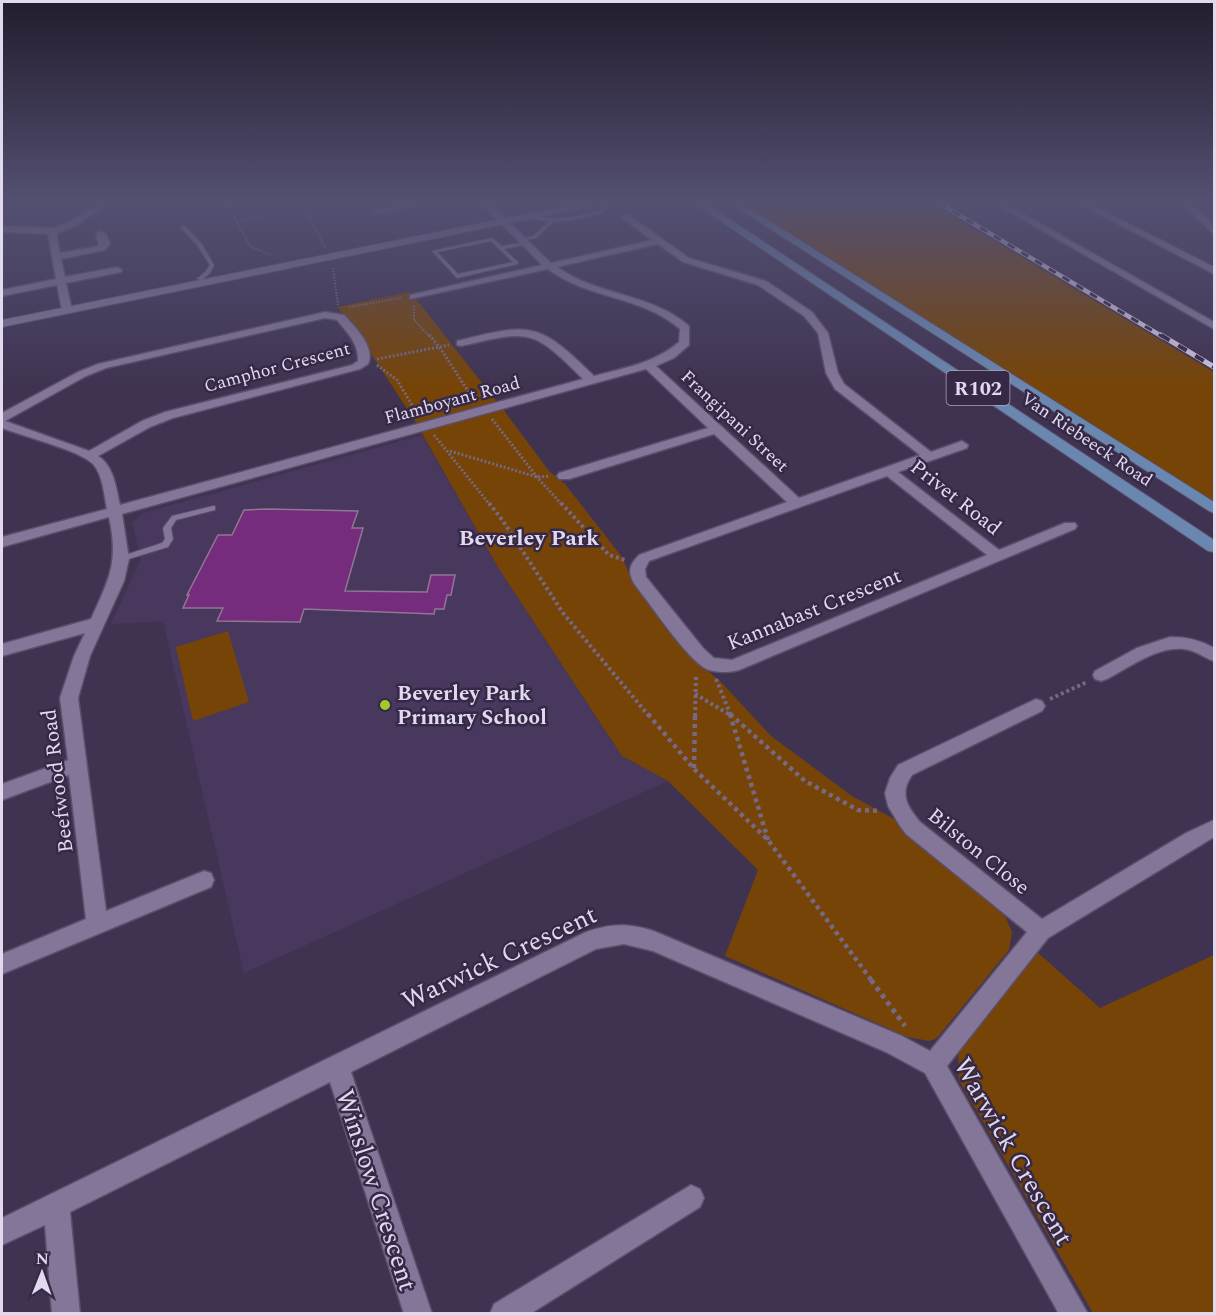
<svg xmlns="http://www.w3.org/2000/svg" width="1216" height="1315" font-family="Spectral,serif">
<rect width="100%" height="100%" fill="#403352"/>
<path fill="#49385e" d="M422,435L499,569L622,756L668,781L244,973L163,621L111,624L141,559L132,523L143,513Z"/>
<g fill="#764407">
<path d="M743,203H931L1214,372V503Z"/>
<path d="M410,292L420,304L497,402L417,424L349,320L337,307Z"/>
<path d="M502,408L549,471L565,484L622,557L633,583L692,657L722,683L771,736L852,796L894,819L1003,911L1012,932L1009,950L937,1038L929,1041L908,1037L725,956L758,870L668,781L622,756L499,569L420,430Z"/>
<path d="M228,631L249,702L193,721L176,647Z"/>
<path d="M1036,951L1100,1008L1214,955V1313H1093L959,1080L958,1049Z"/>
</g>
<path fill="#752c7d" stroke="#917694" stroke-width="1.5" d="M267,509L358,511L352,528H363L345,591L427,592L431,575H455L451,595H447L444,609H435L434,614L304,609L300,622L217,621L223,608H183L189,595H187L218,535H232L244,510Z"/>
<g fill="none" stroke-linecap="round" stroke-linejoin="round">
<g stroke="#5b4f6a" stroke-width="2">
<g id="lane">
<path d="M598,203H602L606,208L603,213L573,220L553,222L536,238L522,240L520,239L533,236L549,222L527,217V215L557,219L573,217L599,211L602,208Z"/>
<path d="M181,226H185L201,243L214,265L210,273L202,280L197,279L206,271L210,265L197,245L181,228Z"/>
<path d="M492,238L502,246L528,242V244L504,249L518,262V264L457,278L432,251ZM491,241L513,262L458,274L437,252Z"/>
<path d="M213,506H215V510L176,520L171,528L173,539L168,547L122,561L118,559L119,557L162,543L165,539L163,528L172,516Z"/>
</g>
</g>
<g stroke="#5b4f6a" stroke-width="3">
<g id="street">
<path d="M99,203H108L77,225L58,233L57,238L60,253L99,246L96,234L101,231L106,234L110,244L105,250L61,259L65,277L117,267L122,270L121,272L66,283L72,310L67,313L62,310L57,285L2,296V290L56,279L48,234L2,232V226L54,228L71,221Z"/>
<path d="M219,203H227L229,205L225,208Z"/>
<path d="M409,203H424L378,214L374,211Z"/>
<path d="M481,203H489L551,263L652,240L624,219L622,217L627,214L689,258L766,281L812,312L828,333L838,373L844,384L931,452L962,441L968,445L967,448L898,472L999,550L1065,523H1075L1077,526L1075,529L739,670C730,673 711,673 703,667C682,652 652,606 635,585C627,572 629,565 639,555L787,502L714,434L569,479H559L557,476L559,473L708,428L646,369L122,514L129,559L124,581L90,656L78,698L106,911L204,871L211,873L214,880L211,887L2,974V954L86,919L69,775L2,800V784L68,760L60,698L74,656L85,633L2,656V644L91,619C109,579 119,563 109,517L2,547V537L107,509C104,495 103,475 93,464C79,450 22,436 2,428V413L78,372L98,364L325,312L344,315C355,327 376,347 368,364L360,369L173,418L150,427L98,456C114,466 116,488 120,505L583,379C532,328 530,330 461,346L457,345V341C532,322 539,322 594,376C624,368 655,363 679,342L680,329C643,296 587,299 548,269L410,299V295L542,265ZM658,244L683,262L758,285L804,316L818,333L826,373L835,389L920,455L799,498L656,366L674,358L689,345V326C652,293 597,296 557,267ZM325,318L337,320C347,332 359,344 358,361L352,365L165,412L142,421L89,451L5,421L86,376L106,368ZM887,476L987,555L732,660L714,658L703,648L646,577L645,569L649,561Z"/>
<path d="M994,203H1004L1214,322V329Z"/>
<path d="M1078,203H1088L1214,267V274Z"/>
<path d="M1182,203H1191L1214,225V233L1211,232Z"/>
<path d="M1170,637C1187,637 1200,640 1214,648V661C1204,658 1196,650 1184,649C1157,646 1130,667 1107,679L1101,681L1095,679L1093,675L1095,671L1137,648Z"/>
<path d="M1036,699L1042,701L1045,706L1042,711L912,775C899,794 907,806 920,822L1042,919L1186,833L1214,820V837L1048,938L947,1066L1088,1314H1059L925,1073L886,1052L653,951L624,944L596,949L351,1072L432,1314H404L330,1082L70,1212L80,1314H52L45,1225L2,1245V1218L584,933C610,923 630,923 656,932L902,1036L930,1051L1027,932L906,834L900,826L888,806L885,793L890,778L898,765Z"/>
<path d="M691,1185L700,1189L704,1198L700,1207L530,1314H490L494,1304Z"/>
</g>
</g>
<g stroke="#5b4f6a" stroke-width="2">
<path id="secondary" d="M581,203H598L593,206L2,327V320Z"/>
</g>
<g stroke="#5b4f6a" stroke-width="2">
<g id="primary">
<path d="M694,203H705L1214,540V552L1208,551Z"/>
<path d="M730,203H741L1214,502V513L1209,511Z"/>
</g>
</g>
<g stroke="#756985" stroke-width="2" stroke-dasharray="1.5 1.5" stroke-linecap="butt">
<path d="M302,203L325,247"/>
<path d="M231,212L251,247L271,255"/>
<path d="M237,221L265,216"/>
<path d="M333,268L338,305"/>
<path d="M414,306V320L430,337"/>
<path d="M349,307L401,298"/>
</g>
<g stroke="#756985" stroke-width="3" stroke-dasharray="2 2" stroke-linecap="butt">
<path d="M429,335C447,354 458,379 475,400"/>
<path d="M377,359L449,345"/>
<path d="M377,365L397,380L418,415"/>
<path d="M492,419L537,477L562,505"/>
<path d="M434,435L490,505"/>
<path d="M450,451L537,477L550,476"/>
</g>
<g stroke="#756985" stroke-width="4" stroke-dasharray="3 3" stroke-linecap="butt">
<path d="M489,503L503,521L563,613L649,716"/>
<path d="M561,503L609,555L625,560"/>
<path d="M716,679L731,716"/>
<path d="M695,694L732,716"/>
<path d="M1050,699L1087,682"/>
<path d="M695,716L696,674"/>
</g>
<g stroke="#756985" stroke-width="4.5" stroke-dasharray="4 4" stroke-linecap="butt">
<path d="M648,714L694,769L768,840L872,981"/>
<path d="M730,714L768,840"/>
<path d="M730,714L805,781L858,810L881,811"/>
<path d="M694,768L695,714"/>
</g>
<path stroke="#756985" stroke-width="5" stroke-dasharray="4.5 4.5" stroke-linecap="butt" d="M871,980L905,1026"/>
<use href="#lane" fill="#847699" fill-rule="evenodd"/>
<use href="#street" fill="#847699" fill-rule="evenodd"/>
<use href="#secondary" fill="#847699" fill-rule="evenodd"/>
<use href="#primary" fill="#6a87b0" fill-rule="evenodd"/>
<g stroke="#d0c8dd" stroke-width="4.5">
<path id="rail-far1" d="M939,203L1163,337"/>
</g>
<g stroke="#d0c8dd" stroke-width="5">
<path id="rail" d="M1161,335L1214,367"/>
</g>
<use href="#rail-far1" stroke="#362947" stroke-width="3" stroke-dasharray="8" stroke-linecap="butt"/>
<use href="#rail" stroke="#362947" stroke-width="4" stroke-dasharray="10" stroke-linecap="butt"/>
</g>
<linearGradient id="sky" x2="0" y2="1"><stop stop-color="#231c2d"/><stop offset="0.52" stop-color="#535071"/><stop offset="1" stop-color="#535071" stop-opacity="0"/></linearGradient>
<rect width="1216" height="387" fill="url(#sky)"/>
<circle fill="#a1c92a" stroke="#362947" stroke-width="2" cx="385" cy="705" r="6"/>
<g text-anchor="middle" stroke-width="5" stroke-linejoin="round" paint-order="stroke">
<g font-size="18" fill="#e1d9ed" stroke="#362947">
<text transform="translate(277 367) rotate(-15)" y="6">Camphor Crescent</text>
<text transform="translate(452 400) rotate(-15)" y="6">Flamboyant Road</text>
<text transform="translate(735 421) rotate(43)" y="6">Frangipani Street</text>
<text transform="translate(1087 439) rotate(34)" y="6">Van Riebeeck Road</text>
</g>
<rect fill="#362947" stroke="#aea4bb" stroke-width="1.5" x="946.5" y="371" width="63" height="34" rx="4.5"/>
<g font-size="20" font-weight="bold" fill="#e1d9ed">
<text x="978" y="395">R102</text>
</g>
<g font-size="21" fill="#e1d9ed" stroke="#362947">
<text transform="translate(956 497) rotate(38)" y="7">Privet Road</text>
<text transform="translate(814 609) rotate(-22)" y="7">Kannabast Crescent</text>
<text transform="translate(57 781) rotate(-97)" y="7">Beefwood Road</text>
<text transform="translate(979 851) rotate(39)" y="7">Bilston Close</text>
</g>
<g font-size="21" font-weight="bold" fill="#e1d9ed" stroke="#362947" text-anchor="start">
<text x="397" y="700">Beverley Park<tspan x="397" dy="24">Primary School</tspan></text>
</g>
<g font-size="22" font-weight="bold" fill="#e1d9ed" stroke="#362947">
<text x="529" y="545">Beverley Park</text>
</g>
<g font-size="26" fill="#e1d9ed" stroke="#362947">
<text transform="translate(499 957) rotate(-25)" y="9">Warwick Crescent</text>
<text transform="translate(1014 1151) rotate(60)" y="9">Warwick Crescent</text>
<text transform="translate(377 1190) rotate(72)" y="9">Winslow Crescent</text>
</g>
</g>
<rect width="1216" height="1315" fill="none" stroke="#e1d9ed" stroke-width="6"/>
<g transform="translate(42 1273) rotate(1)" stroke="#362947" stroke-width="4.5" paint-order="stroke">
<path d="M0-4.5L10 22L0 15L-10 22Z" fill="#e1d9ed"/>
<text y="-9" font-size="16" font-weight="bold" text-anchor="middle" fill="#e1d9ed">N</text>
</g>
</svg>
